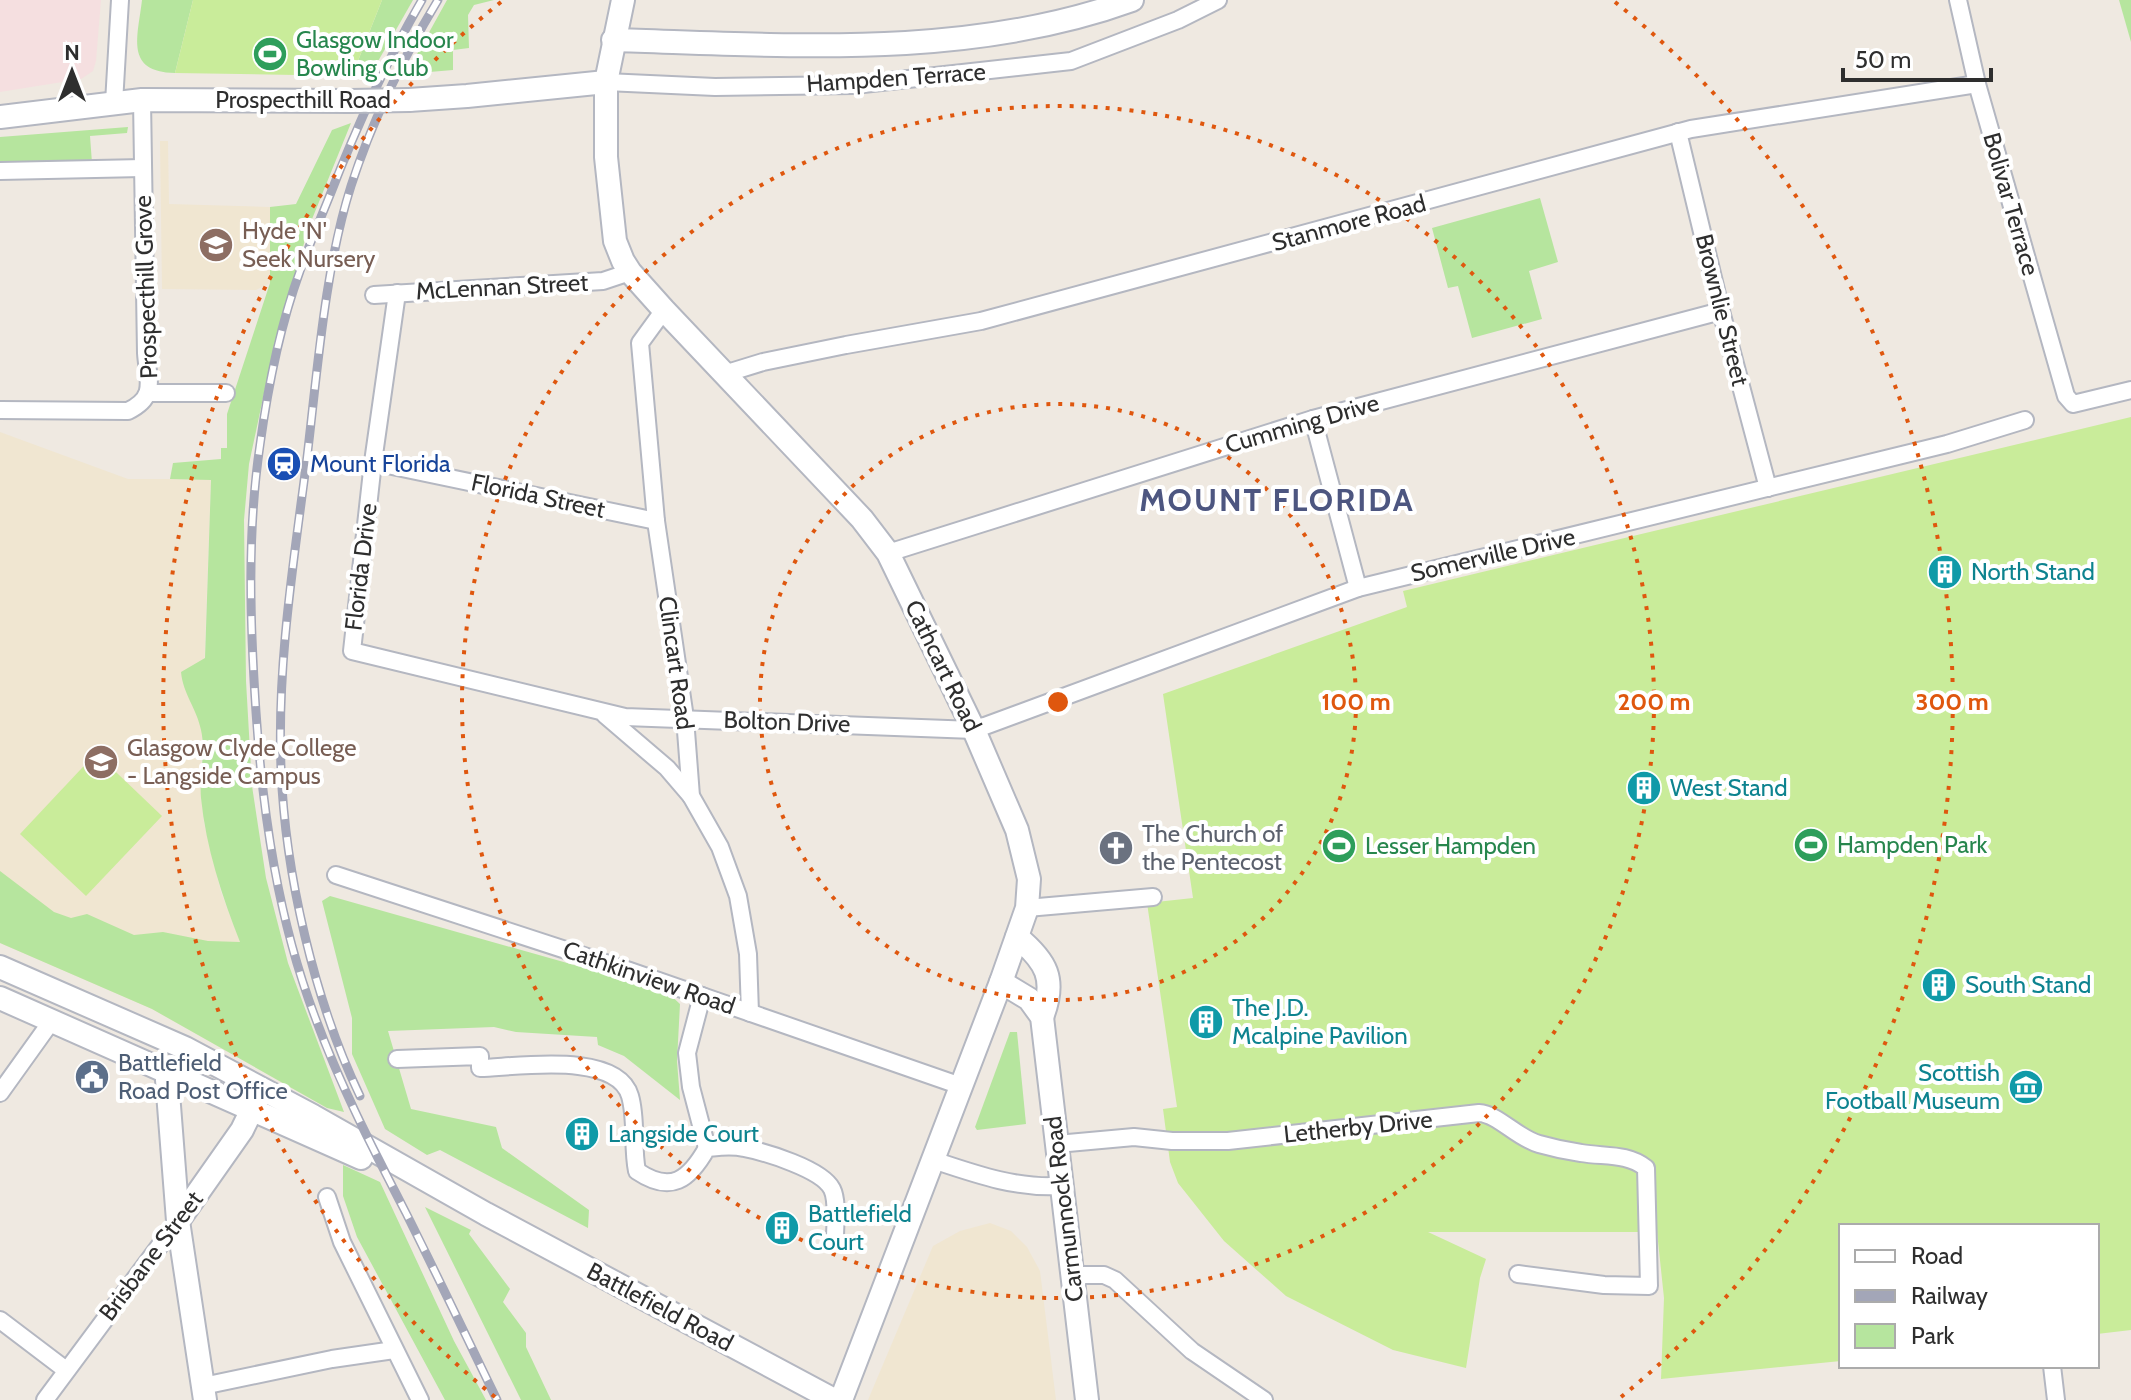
<svg xmlns="http://www.w3.org/2000/svg" width="2131" height="1400" font-family="Cabin,sans-serif">
<rect width="100%" height="100%" fill="#efe9e1"/>
<g fill="#f0e6d1">
<path d="M160,141H168L169,204L270,207V283L256,290L162,289Z"/>
<path d="M0,432L128,479H211L202,731L201,793L204,823L221,892L239,939L327,1108L152,1009L0,943Z"/>
<path d="M990,1223L1011,1231L1027,1247L1040,1271L1056,1400H868L933,1246L960,1231Z"/>
</g>
<path fill="#f5dfe0" d="M0,0H101L96,61L93,71L81,79L0,92Z"/>
<g fill="#b6e59e">
<path d="M142,0H193L175,73C124,72 138,36 142,0Z"/>
<path d="M382,0H413L369,77L352,76Z"/>
<path d="M447,0H494L474,5L468,15L469,48L453,50V70L406,74Z"/>
<path d="M2119,0H2131V42Z"/>
<path d="M351,123L308,229L270,365L249,464L244,520L246,681L252,786L266,878L288,963L344,1112L327,1108L152,1009L0,943V871L54,912L71,918L87,914L134,935L163,932L208,941L240,942C222,896 206,848 201,798C199,776 206,752 201,730C197,709 183,694 181,672L205,658L211,480L170,479L173,463L221,459V448H227V414L270,283V207L296,204L332,130Z"/>
<path d="M128,127L127,133L90,136L92,163L0,164V137Z"/>
<path d="M1540,198L1558,262L1529,271L1542,319L1472,338L1458,286L1448,288L1432,228Z"/>
<path d="M330,896L666,991L680,1004L677,1061L680,1100L624,1056L598,1045L597,1037L516,1032L494,1027L388,1031L411,1109L496,1127L502,1148L589,1210L588,1228L440,1150L427,1155L385,1129L352,1054V1018L322,901Z"/>
<path d="M1010,1032H1017L1026,1124L977,1130L975,1127Z"/>
<path d="M343,1165L380,1182L454,1341L486,1400H445L357,1237L343,1196Z"/>
<path d="M425,1207L471,1230L469,1234L510,1289L503,1302L526,1333V1347L551,1400H521Z"/>
</g>
<g fill="#c9ec9a">
<path d="M193,0H382L352,76L175,73Z"/>
<path d="M2131,417V1330L2097,1334V1226H1841V1361L1661,1379L1664,1298L1657,1232H1428L1486,1259L1480,1278L1466,1368L1393,1350L1286,1296L1224,1241L1178,1183L1170,1162L1163,1109L1177,1107L1147,903L1193,898L1163,694L1407,607L1403,591Z"/>
<path d="M96,753L162,816L86,896L20,834Z"/>
</g>
<g fill="none" stroke-linecap="round" stroke-linejoin="round">
<g stroke="#b4b7c1" stroke-width="20">
<g id="street">
<path d="M1958,0L1977,84L2066,396L2073,404L2131,390"/>
<path d="M606,82L715,87L854,85L1071,61L1178,20L1218,0"/>
<path d="M114,103L120,0"/>
<path d="M1678,132L1721,311L1768,488"/>
<path d="M0,171L143,168"/>
<path d="M397,293L373,462L352,651L625,717L974,730L1358,588L1947,444L2025,420"/>
<path d="M374,295L603,281L630,272"/>
<path d="M664,310L640,343L656,521L685,718L691,796L720,847L738,896L748,954L750,1013"/>
<path d="M724,374L763,362L846,345L981,321L1691,129L1977,84"/>
<path d="M150,393H226"/>
<path d="M0,410L128,411C157,397 148,381 146,353L142,100"/>
<path d="M1313,419L1358,588"/>
<path d="M373,462L656,521"/>
<path d="M888,553L1313,419L1721,311"/>
<path d="M605,715L667,768L691,796"/>
<path d="M336,875L630,971L961,1086"/>
<path d="M1027,908L1153,897"/>
<path d="M702,996L687,1053L691,1087L707,1148"/>
<path d="M397,1059L480,1056V1068C517,1067 617,1051 630,1096C637,1120 632,1147 637,1171C671,1194 689,1180 707,1148C719,1147 731,1145 744,1148C765,1152 822,1169 832,1189C838,1201 835,1224 835,1238"/>
<path d="M0,1093L53,1019"/>
<path d="M1057,1144L1134,1137L1172,1141H1228L1479,1113C1498,1114 1517,1138 1539,1144C1553,1148 1567,1151 1581,1153C1605,1157 1627,1153 1646,1168L1649,1286L1604,1285L1518,1274"/>
<path d="M933,1160C975,1174 1017,1189 1061,1186"/>
<path d="M327,1197L342,1242L420,1400"/>
<path d="M1072,1275H1104L1115,1280L1192,1351L1264,1400"/>
<path d="M0,1320L66,1370"/>
<path d="M2052,1366L2056,1400"/>
<path d="M203,1386L332,1359L394,1350"/>
<path d="M45,1400L178,1221"/>
</g>
</g>
<g stroke="#b4b7c1" stroke-width="26">
<g id="secondary">
<path d="M623,0L606,82V157L615,241L623,261L630,272L664,310L862,519L888,553L974,730L1017,830L1029,879L1027,908L1001,982L841,1400"/>
<path d="M613,40C786,45 967,60 1132,0"/>
<path d="M409,100L467,96L606,82"/>
<path d="M0,117L142,100L350,101"/>
<path d="M1017,937C1046,961 1057,979 1042,1017"/>
<path d="M0,967L185,1048L313,1116L486,1214L834,1400"/>
<path d="M1001,982L1029,999L1042,1017L1087,1400"/>
<path d="M0,998L361,1158"/>
<path d="M179,1066L170,1072L167,1080L178,1221L205,1400"/>
<path d="M178,1221L242,1130L258,1097"/>
</g>
</g>
<use href="#street" stroke="#fff" stroke-width="16"/>
<use href="#secondary" stroke="#fff" stroke-width="22"/>
<g stroke="#a3a6b8" stroke-width="9">
<g id="rail">
<path d="M422,0C386,62 356,128 330,195C320,220 309,245 300,271C280,326 268,386 260,445C247,533 250,623 256,712C263,816 278,919 315,1017C340,1085 373,1149 406,1213C437,1275 467,1338 497,1400"/>
<path d="M360,1096C314,1000 285,873 281,768C277,667 293,566 306,466C317,377 324,271 351,186C372,121 403,58 438,0"/>
</g>
</g>
<use href="#rail" stroke="#fff" stroke-width="6" stroke-dasharray="18" stroke-linecap="butt"/>
<g stroke="#b4b7c1" stroke-width="26" stroke-linecap="butt">
<path id="secondary-bridge" d="M350,101L409,100"/>
</g>
<use href="#secondary-bridge" stroke="#fff" stroke-width="22"/>
</g>
<g fill="none" stroke="#df570e" stroke-width="4" stroke-dasharray="4 8">
<circle cx="1058" cy="702" r="298"/>
<circle cx="1058" cy="702" r="596"/>
<path d="M495 1397A894 894 0 0 1 501 2M1615 2A894 894 0 0 1 1621 1397"/>
</g>
<defs>
<g id="stadium-disc" transform="scale(1.8)"><circle r="9.5" fill="#2e9e5b" stroke="#fff"/><path d="M0-5a6.5 5 0 1 0 0 10a6.5 5 0 1 0 0-10ZM-3.5-1.8h7v3.6h-7Z" fill="#fff"/></g>
<g id="school-disc" transform="scale(1.8)"><circle r="9.5" fill="#8d6e63" stroke="#fff"/><path d="M0-5L7-2L0 1L-7-2ZM-4 1L0 2.5L4 1V4Q0 6-4 4Z" fill="#fff"/></g>
<g id="station-disc" transform="scale(1.8)"><circle r="9.5" fill="#1a4fb4" stroke="#fff"/><path d="M-3-6H3Q5-6 5-4V2Q5 4 3 4L4.5 6H3L1.5 4h-3L-3 6H-4.5L-3 4Q-5 4-5 2V-4Q-5-6-3-6ZM-3.5-4v3h7v-3ZM-3.5 1v1.5H-2V1ZM2 1v1.5H3.5V1Z" fill="#fff"/></g>
<g id="building-disc" transform="scale(1.8)"><circle r="9.5" fill="#0f9aa8" stroke="#fff"/><path d="M-4-6H4V6H1V3H-1V6H-4ZM-2.5-4.3h1.7v1.8h-1.7ZM.8-4.3h1.7v1.8H.8ZM-2.5-1h1.7V.8h-1.7ZM.8-1h1.7V.8H.8Z" fill="#fff"/></g>
<g id="university-disc" transform="scale(1.8)"><circle r="9.5" fill="#8d6e63" stroke="#fff"/><path d="M0-5L7-2L0 1L-7-2ZM-4 1L0 2.5L4 1V4Q0 6-4 4Z" fill="#fff"/></g>
<g id="church-disc" transform="scale(1.8)"><circle r="9.5" fill="#6b7280" stroke="#fff"/><path d="M-1.2-6h2.4v3.5h3.3v2.4h-3.3V6h-2.4V-.1h-3.3v-2.4h3.3Z" fill="#fff"/></g>
<g id="civic-disc" transform="scale(1.8)"><circle r="9.5" fill="#5c6f8a" stroke="#fff"/><path d="M-.6-6.5H3V-4.5H.6V-3L4-1V1h2V6H-6V1h2V-1L-.6-3ZM-1.2 2.5V6h2.4V2.5Z" fill="#fff"/></g>
<g id="museum-disc" transform="scale(1.8)"><circle r="9.5" fill="#0f9aa8" stroke="#fff"/><path d="M0-6L6-3V-2H-6V-3ZM-5-1h2V3h-2ZM-1-1h2V3h-2ZM3-1h2V3H3ZM-6 4H6V6H-6Z" fill="#fff"/></g>
</defs>
<g fill-rule="evenodd">
<use href="#stadium-disc" x="270" y="54"/>
<use href="#school-disc" x="216" y="245"/>
<use href="#station-disc" x="284" y="464"/>
<use href="#building-disc" x="1945" y="572"/>
<use href="#university-disc" x="101" y="762"/>
<use href="#building-disc" x="1644" y="788"/>
<use href="#stadium-disc" x="1811" y="845"/>
<use href="#stadium-disc" x="1339" y="846"/>
<use href="#church-disc" x="1116" y="848"/>
<use href="#building-disc" x="1939" y="985"/>
<use href="#building-disc" x="1206" y="1022"/>
<use href="#civic-disc" x="92" y="1077"/>
<use href="#museum-disc" x="2026" y="1087"/>
<use href="#building-disc" x="582" y="1134"/>
<use href="#building-disc" x="782" y="1228"/>
</g>
<g text-anchor="middle" stroke-width="8" stroke-linejoin="round" paint-order="stroke">
<g font-size="24" fill="#27864d" stroke="#fff" text-anchor="start">
<text x="296" y="48">Glasgow Indoor<tspan x="296" dy="28">Bowling Club</tspan></text>
<text x="1837" y="853">Hampden Park</text>
<text x="1365" y="854">Lesser Hampden</text>
</g>
<g font-size="24" fill="#2e2e2e" stroke="#fff">
<text transform="translate(896 78) rotate(-4)" y="8">Hampden Terrace</text>
<text x="303" y="108">Prospecthill Road</text>
<text transform="translate(2011 204) rotate(74)" y="8">Bolivar Terrace</text>
<text transform="translate(1349 223) rotate(-15)" y="8">Stanmore Road</text>
<text transform="translate(146 287) rotate(-92)" y="8">Prospecthill Grove</text>
<text transform="translate(502 287) rotate(-3)" y="8">McLennan Street</text>
<text transform="translate(1722 310) rotate(76)" y="8">Brownlie Street</text>
<text transform="translate(1302 424) rotate(-16)" y="8">Cumming Drive</text>
<text transform="translate(538 496) rotate(12)" y="8">Florida Street</text>
<text transform="translate(1493 555) rotate(-13)" y="8">Somerville Drive</text>
<text transform="translate(361 567) rotate(-83)" y="8">Florida Drive</text>
<text transform="translate(676 663) rotate(82)" y="8">Clincart Road</text>
<text transform="translate(943 666) rotate(64)" y="8">Cathcart Road</text>
<text transform="translate(787 722) rotate(2)" y="8">Bolton Drive</text>
<text transform="translate(649 978) rotate(19)" y="8">Cathkinview Road</text>
<text transform="translate(1358 1127) rotate(-6)" y="8">Letherby Drive</text>
<text transform="translate(1064 1209) rotate(-97)" y="8">Carmunnock Road</text>
<text transform="translate(151 1256) rotate(-53)" y="8">Brisbane Street</text>
<text transform="translate(660 1307) rotate(28)" y="8">Battlefield Road</text>
</g>
<g font-size="24" fill="#785e54" stroke="#fff" text-anchor="start">
<text x="242" y="239">Hyde 'N'<tspan x="242" dy="28">Seek Nursery</tspan></text>
<text x="127" y="756">Glasgow Clyde College<tspan x="127" dy="28">- Langside Campus</tspan></text>
</g>
<g font-size="24" fill="#164399" stroke="#fff" text-anchor="start">
<text x="310" y="472">Mount Florida</text>
</g>
<g font-size="24" fill="#0d838f" stroke="#fff" text-anchor="start">
<text x="1971" y="580">North Stand</text>
<text x="1670" y="796">West Stand</text>
<text x="1965" y="993">South Stand</text>
<text x="1232" y="1016">The J.D.<tspan x="1232" dy="28">Mcalpine Pavilion</tspan></text>
<text x="2000" y="1081" text-anchor="end">Scottish<tspan x="2000" dy="28">Football Museum</tspan></text>
<text x="608" y="1142">Langside Court</text>
<text x="808" y="1222">Battlefield<tspan x="808" dy="28">Court</tspan></text>
</g>
<g font-size="24" fill="#5b616d" stroke="#fff" text-anchor="start">
<text x="1142" y="842">The Church of<tspan x="1142" dy="28">the Pentecost</tspan></text>
</g>
<g font-size="24" fill="#4e5e75" stroke="#fff" text-anchor="start">
<text x="118" y="1071">Battlefield<tspan x="118" dy="28">Road Post Office</tspan></text>
</g>
<g font-size="32" font-weight="bold" letter-spacing="2" fill="#4d5680" stroke="#fff">
<text x="1277" y="511">MOUNT FLORIDA</text>
</g>
</g>
<circle cx="1058" cy="702" r="12" fill="#df570e" stroke="#fff" stroke-width="4"/>
<g font-size="24" text-anchor="middle" font-weight="bold" fill="#df570e" stroke="#fff" stroke-width="8" stroke-linejoin="round" paint-order="stroke">
<text x="1356" y="710">100 m</text>
<text x="1654" y="710">200 m</text>
<text x="1952" y="710">300 m</text>
</g>
<rect x="1839" y="1224" width="260" height="144" fill="#ffffff" stroke="#ababab" stroke-width="2"/>
<rect x="1855" y="1250" width="40" height="12" fill="#ffffff" stroke="#ababab" stroke-width="2"/>
<text x="1911" y="1264" font-size="24" fill="#2e2e2e">Road</text>
<rect x="1855" y="1290" width="40" height="12" fill="#a3a6b8" stroke="#ababab" stroke-width="2"/>
<text x="1911" y="1304" font-size="24" fill="#2e2e2e">Railway</text>
<rect x="1855" y="1324" width="40" height="24" fill="#b6e59e" stroke="#ababab" stroke-width="2"/>
<text x="1911" y="1344" font-size="24" fill="#2e2e2e">Park</text>
<g transform="translate(72 72)" stroke="#ffffff" stroke-width="6" paint-order="stroke">
<path d="M0-6L14 30L0 20L-14 30Z" fill="#2e2e2e"/>
<text y="-12" font-size="22" font-weight="bold" text-anchor="middle" fill="#2e2e2e">N</text>
</g>
<path d="M1843 68v12h148v-12" fill="none" stroke="#2e2e2e" stroke-width="4"/>
<text x="1855" y="68" font-size="24" fill="#2e2e2e" stroke="#ffffff" stroke-width="6" paint-order="stroke">50 m</text>
</svg>
